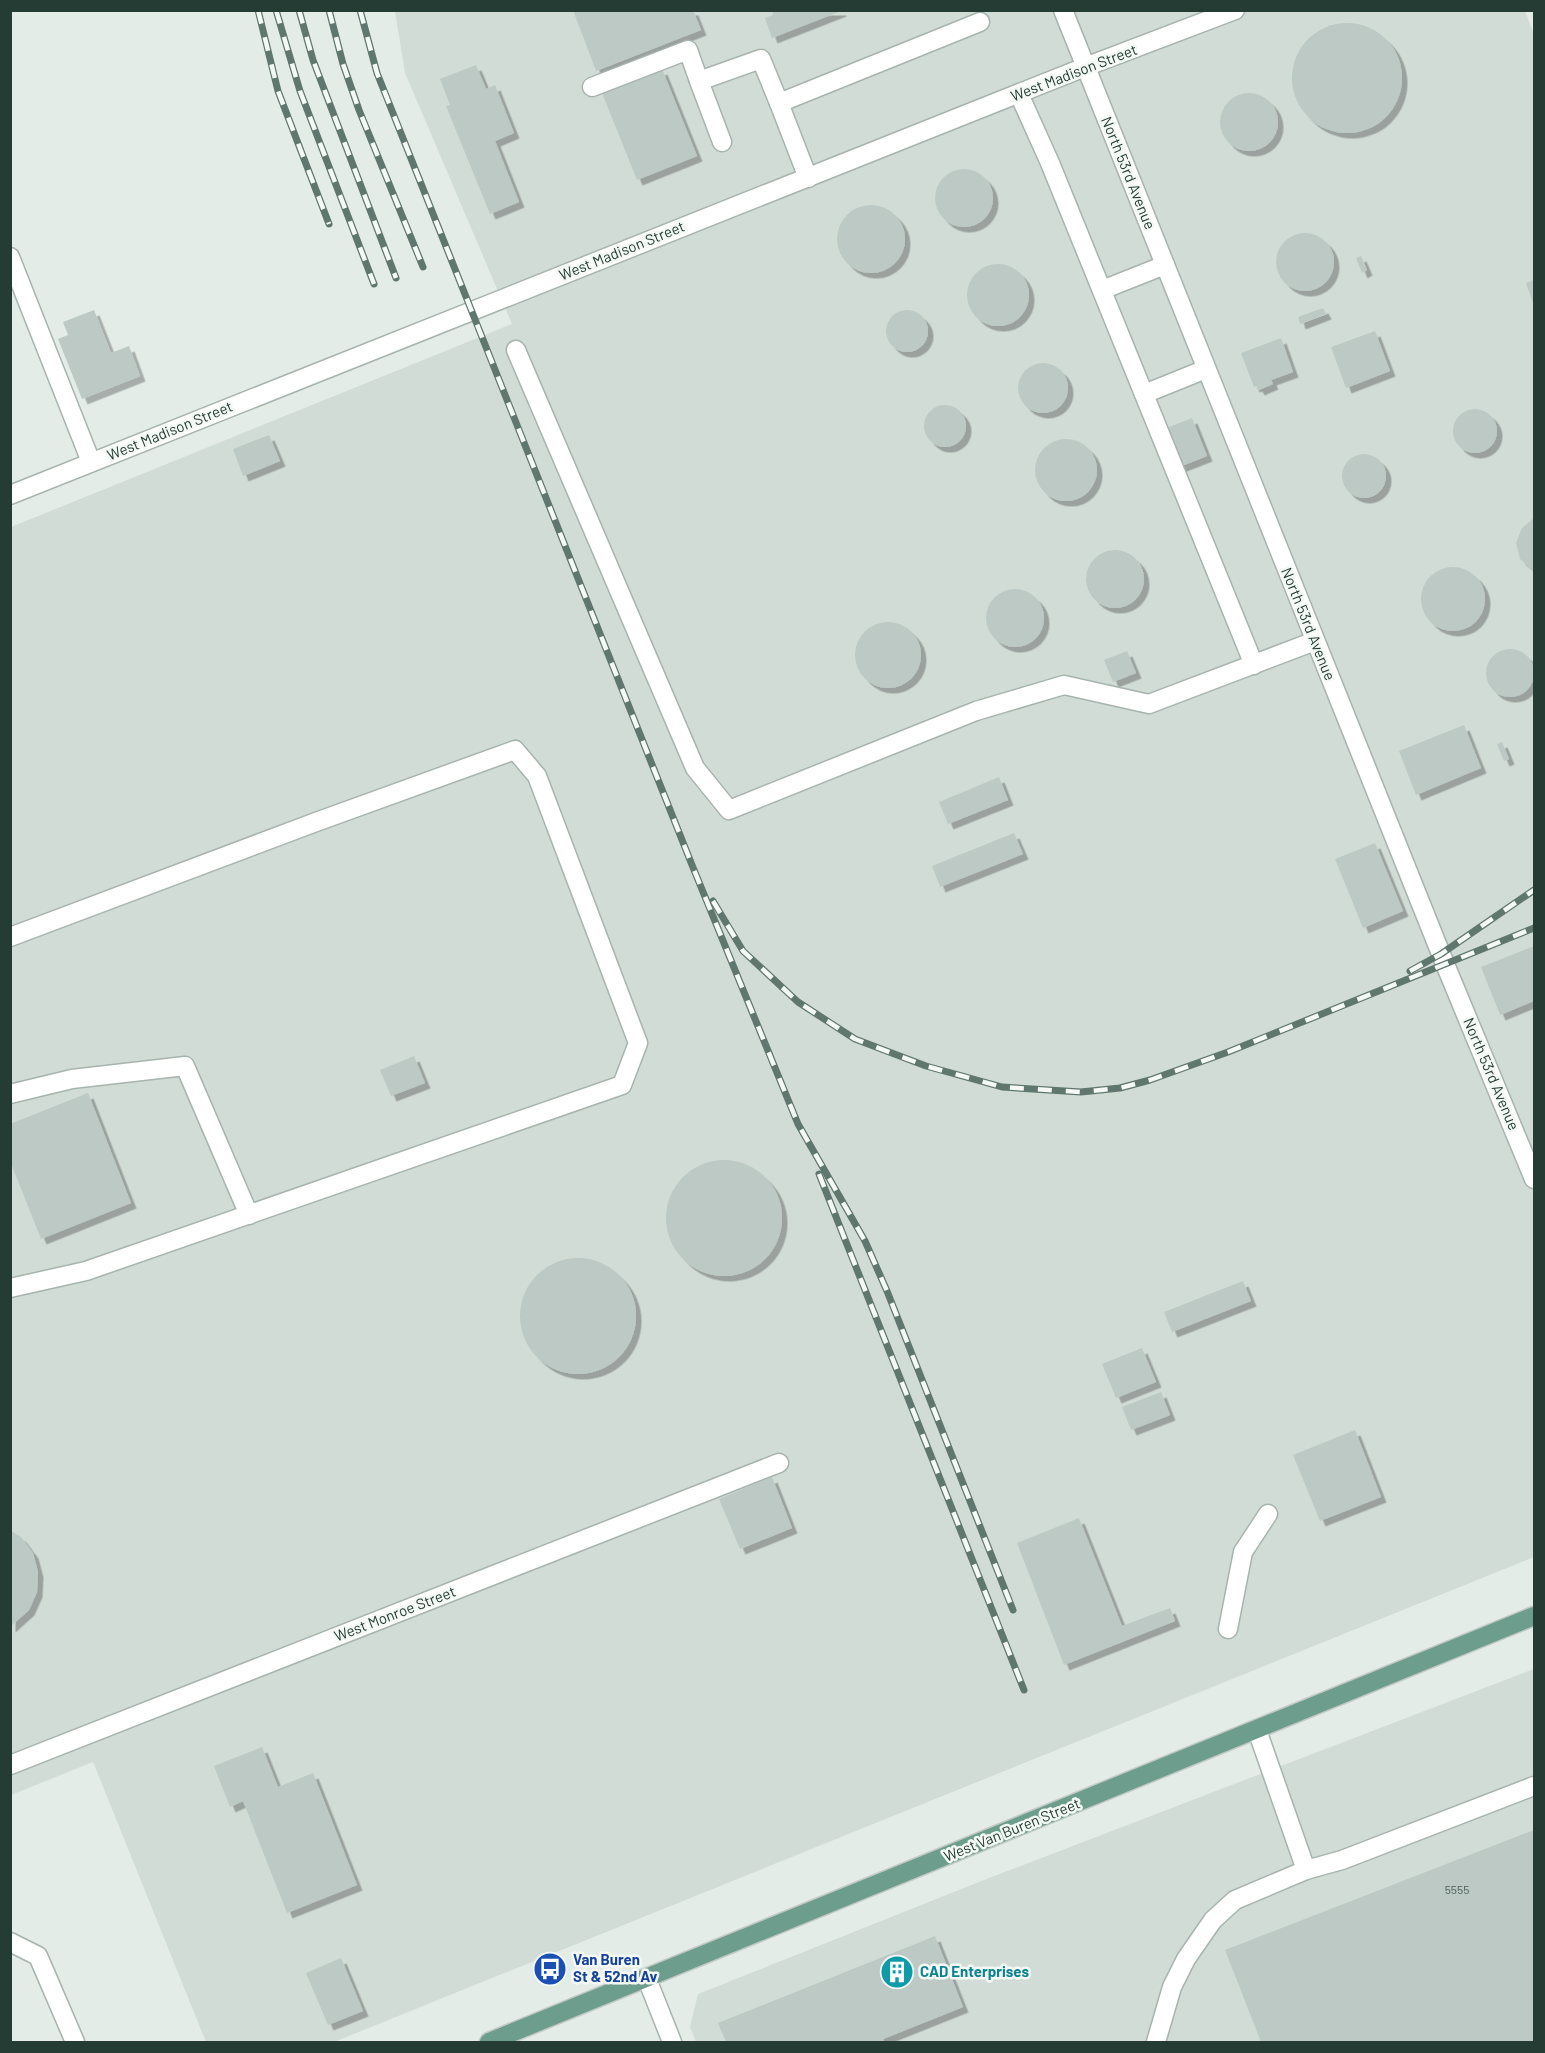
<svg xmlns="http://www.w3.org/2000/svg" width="1545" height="2053" font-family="Barlow,sans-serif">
<defs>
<filter id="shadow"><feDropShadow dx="5.5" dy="5.5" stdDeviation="0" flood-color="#0004"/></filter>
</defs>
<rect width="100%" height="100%" fill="#e4ece8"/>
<g fill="#d2dcd7">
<path d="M395,11H1525L1534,34V1557L334,2042H206L93,1762L11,1795V527L512,324L405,73Z"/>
<path d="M1534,1669V2042H696L690,2027L698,1994L989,1878Z"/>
</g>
<g fill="#bcc9c4" filter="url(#shadow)">
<path d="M573,10H693L701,30L596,71Z"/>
<path d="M772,10H841V11L772,38L765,18L773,15Z"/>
<circle cx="1347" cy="78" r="55"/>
<path d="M476,65L486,89L495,85L514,133L495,141L519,202L490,214L446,106L450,105L440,79Z"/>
<path d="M662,69L697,156L637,180L602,93Z"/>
<circle cx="1249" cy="122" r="29"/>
<circle cx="964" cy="198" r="29"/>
<circle cx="871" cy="239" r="34"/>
<circle cx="1305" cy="262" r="29"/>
<path d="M1361,256L1367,270L1362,273L1356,258Z"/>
<circle cx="998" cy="295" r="31"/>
<path d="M1534,280V306L1526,283Z"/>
<path d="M1323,308L1326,314L1300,324L1298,317Z"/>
<path d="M94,310L111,353L129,346L140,376L82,399L58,339L68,335L63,322Z"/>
<circle cx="907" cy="331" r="21"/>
<path d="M1375,331L1390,371L1346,388L1331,347Z"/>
<path d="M1281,338L1293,372L1271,380L1273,384L1259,390L1257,386L1254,387L1241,353Z"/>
<circle cx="1043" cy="388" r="25"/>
<circle cx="945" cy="426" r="21"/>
<circle cx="1475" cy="431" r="22"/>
<path d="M1192,418L1207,456L1179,467L1164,429Z"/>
<path d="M269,435L280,461L243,476L233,449Z"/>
<circle cx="1066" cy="470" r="31"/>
<circle cx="1364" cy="476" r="22"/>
<path d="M1534,518V571L1520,559L1516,543L1522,528Z"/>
<circle cx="1115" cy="579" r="29"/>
<circle cx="1453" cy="599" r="32"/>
<circle cx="1015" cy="618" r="29"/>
<circle cx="888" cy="655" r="33"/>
<circle cx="1510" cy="673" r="24"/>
<path d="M1127,651L1136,673L1113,682L1104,660Z"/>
<path d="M1464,725L1481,768L1416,795L1399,751Z"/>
<path d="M1502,742L1509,759L1504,761L1497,744Z"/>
<path d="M999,777L1008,800L948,824L939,802Z"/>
<path d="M1014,833L1023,854L940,887L932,866Z"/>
<path d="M1375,843L1403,911L1363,928L1335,859Z"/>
<path d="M1534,946V1001L1500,1015L1481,967Z"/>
<path d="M414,1056L425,1083L391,1096L380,1070Z"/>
<path d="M88,1093L131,1203L41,1239L10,1161V1124Z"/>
<circle cx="724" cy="1218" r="58"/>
<circle cx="578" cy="1316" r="58"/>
<path d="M1243,1281L1251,1301L1172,1332L1164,1312Z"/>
<path d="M1142,1348L1156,1382L1116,1398L1102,1364Z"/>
<path d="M1161,1392L1170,1415L1131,1430L1122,1407Z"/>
<path d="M1355,1430L1381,1497L1320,1521L1293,1455Z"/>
<path d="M772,1477L792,1528L740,1549L719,1499Z"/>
<path d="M1079,1518L1122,1626L1170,1608L1175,1621L1064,1665L1017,1543Z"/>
<path d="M10,1530L21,1537L33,1553L38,1572L37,1592L29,1610L10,1627Z"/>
<path d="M262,1747L278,1787L313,1773L357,1885L287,1913L243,1801L230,1807L214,1766Z"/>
<path d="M1534,1830V2042H1261L1225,1950Z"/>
<path d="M935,1936L963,2007L883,2039L884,2042H726L718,2023Z"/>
<path d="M341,1958L363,2011L328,2025L306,1973Z"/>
</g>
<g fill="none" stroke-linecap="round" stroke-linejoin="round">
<g stroke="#a7b4ae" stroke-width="21">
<g id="minor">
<path d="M1063,10L1445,964L1534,1179"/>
<path d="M592,87L688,50L699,81"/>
<path d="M1019,94L1050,163L1254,665"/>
<path d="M722,142L699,81L761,59L779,103"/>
<path d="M808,178L779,103L980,22"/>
<path d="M10,257L91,462"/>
<path d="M1102,290L1165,265"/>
<path d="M516,350L695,768L729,810L976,711L1064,685L1149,704L1315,641"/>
<path d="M1144,394L1206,369"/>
<path d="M10,495L1085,67L1235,10"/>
<path d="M10,937L316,822L515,750L537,776L638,1043L622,1085L86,1271L10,1288"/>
<path d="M10,1094L72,1079L185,1066L249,1215"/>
<path d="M1228,1629L1243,1552L1268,1514"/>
<path d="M10,1765L779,1463"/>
<path d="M1306,1870L1342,1860L1534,1786"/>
<path d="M10,1942L38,1956L75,2042"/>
<path d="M647,1979L672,2042"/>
<path d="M1156,2042L1172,1987L1186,1959L1213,1920L1235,1900L1306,1870L1257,1730"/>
</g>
</g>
<g stroke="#c2c8c6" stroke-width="21">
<path id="major" d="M489,2042L1534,1616"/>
</g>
<use href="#minor" stroke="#fff" stroke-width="18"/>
<use href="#major" stroke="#6d9d8d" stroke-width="18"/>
<g stroke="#60776f" stroke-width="7">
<g id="rail">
<path d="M258,10L278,91L329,224"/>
<path d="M276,10L300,91L374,284"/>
<path d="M299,10L313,60L396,278"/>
<path d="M329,10L343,64L359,110L423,267"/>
<path d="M360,10L377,73L692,865L798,1124L865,1241L887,1291L1013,1610"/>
<path d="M713,901L743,951L798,1002L855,1039L926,1066L1002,1087L1081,1092L1120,1088L1150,1080L1228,1052L1534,928"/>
<path d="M1410,971L1441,954L1534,890"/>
<path d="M819,1174L1024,1690"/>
</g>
</g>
<use href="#rail" stroke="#f4f9f6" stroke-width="4.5" stroke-dasharray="14" stroke-linecap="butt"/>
</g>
<defs>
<g id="bus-disc" transform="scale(1.725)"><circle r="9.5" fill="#1a4fb4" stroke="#f4f9f6"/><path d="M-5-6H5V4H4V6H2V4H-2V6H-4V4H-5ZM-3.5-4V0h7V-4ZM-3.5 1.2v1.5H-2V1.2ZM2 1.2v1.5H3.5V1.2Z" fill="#fff"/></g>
<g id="building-disc" transform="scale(1.725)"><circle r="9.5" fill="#0f9aa8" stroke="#f4f9f6"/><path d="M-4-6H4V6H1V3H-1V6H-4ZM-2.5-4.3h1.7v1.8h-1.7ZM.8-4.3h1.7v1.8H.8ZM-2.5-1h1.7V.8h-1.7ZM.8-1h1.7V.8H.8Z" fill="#fff"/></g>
</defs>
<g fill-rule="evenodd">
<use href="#bus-disc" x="550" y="1969"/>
<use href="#building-disc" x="897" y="1972"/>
</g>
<g text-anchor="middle" stroke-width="5" stroke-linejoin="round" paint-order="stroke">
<g font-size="12" fill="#4b5f58">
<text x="1457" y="1894">5555</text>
</g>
<g font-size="15" fill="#253c34" stroke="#f4f9f6">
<text transform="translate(1074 73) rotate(-21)" y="5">West Madison Street</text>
<text transform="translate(1128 173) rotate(68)" y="5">North 53rd Avenue</text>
<text transform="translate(622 251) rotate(-22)" y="5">West Madison Street</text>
<text transform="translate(170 431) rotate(-22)" y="5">West Madison Street</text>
<text transform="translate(1308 624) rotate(68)" y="5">North 53rd Avenue</text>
<text transform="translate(1491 1074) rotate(67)" y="5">North 53rd Avenue</text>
<text transform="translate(395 1614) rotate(-21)" y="5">West Monroe Street</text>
<text transform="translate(1012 1830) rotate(-22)" y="5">West Van Buren Street</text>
</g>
<g font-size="15" font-weight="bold" fill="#164399" stroke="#f4f9f6" text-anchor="start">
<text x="573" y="1965">Van Buren<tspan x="573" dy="17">St &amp; 52nd Av</tspan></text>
</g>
<g font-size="15" font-weight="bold" fill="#0d838f" stroke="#f4f9f6" text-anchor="start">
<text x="920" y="1977">CAD Enterprises</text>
</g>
</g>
<rect width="1545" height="2053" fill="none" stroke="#253c34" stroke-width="24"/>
</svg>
